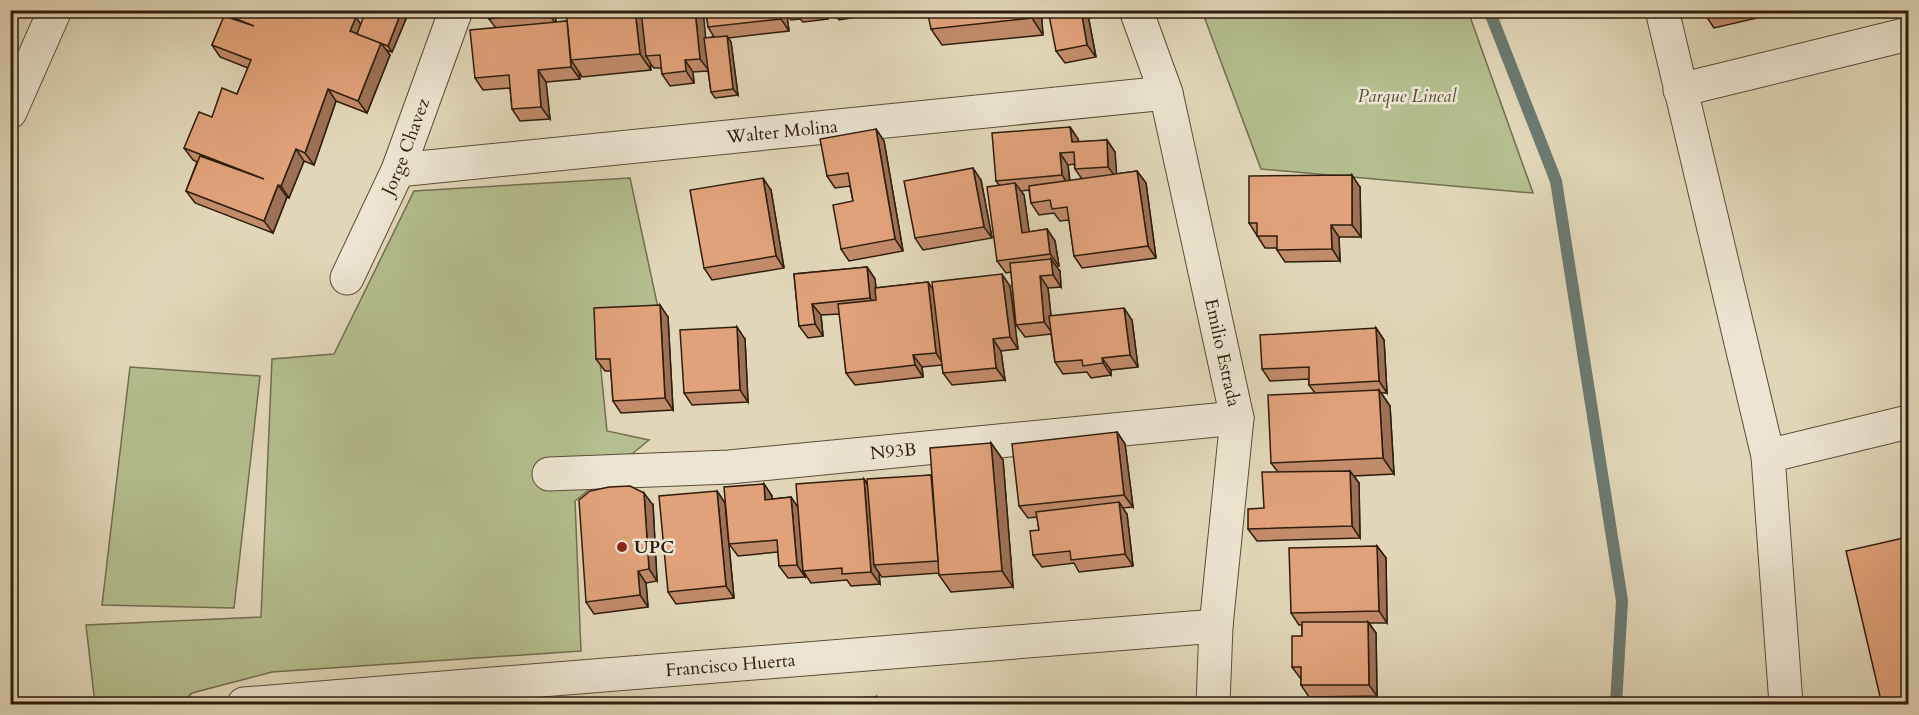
<svg xmlns="http://www.w3.org/2000/svg" width="1919" height="715" font-family="Cardo,serif">
<rect width="100%" height="100%" fill="#e1d7b8"/>
<filter id="stains"><feTurbulence type="fractalNoise" baseFrequency=".00333" numOctaves="4"/><feColorMatrix values="0 0 0 0 .2 0 0 0 0 .09 0 0 0 0 .02 0 0 0 .5 -.17"/></filter>
<radialGradient id="worn" r=".72"><stop offset=".6" stop-color="#630" stop-opacity="0"/><stop offset="1" stop-color="#630" stop-opacity=".3"/></radialGradient>
<g fill="#b4be8e" stroke="#726e4e" stroke-width="1.5">
<path d="M1202,11H1468L1533,193L1261,169Z"/>
<path d="M630,178L659,312L596,320L607,431L649,440L575,501L581,651L272,672L192,693L181,704H95L86,625L261,617L272,359L334,354L414,191Z"/>
<path d="M130,367L260,376L234,608L102,605Z"/>
</g>
<g fill="none" stroke-linecap="round" stroke-linejoin="round">
<path stroke="#6c7a71" stroke-width="12" d="M1489,10L1556,181L1622,601L1616,704"/>
<g stroke="#5c4c38" stroke-width="35">
<g id="minor">
<path id="s1" d="M1136,10L1166,93L1237,418L1216,626L1213,704"/>
<path d="M1662,10L1768,456L1786,704"/>
<path d="M1680,90L1908,34"/>
<path d="M10,112L55,10"/>
<path id="s2" d="M398,170L1166,93"/>
<path id="s3" d="M347,278L398,170L456,10"/>
<path d="M1768,456L1908,422"/>
<path id="s4" d="M549,474L729,467L1237,418"/>
<path id="s5" d="M244,704L1216,626"/>
</g>
</g>
<use href="#minor" stroke="#ece5d1" stroke-width="33"/>
</g>
<g fill="#c28b6a" stroke="#2f1d0d" stroke-width="1.5" fill-rule="evenodd">
<path d="M489,10H555L556,22L567,21L566,10H703L705,38L714,37L708,27L706,10H856L857,17L839,20L835,14L827,16L828,19L803,22L800,19L791,20L787,15L789,31L728,38L731,42L738,95L715,98L711,92L708,71L693,72L694,83L670,86L662,74L661,68H654L650,63L651,70L582,77L579,72L580,79L546,82L550,119L520,121L512,109L510,88L483,90L475,78L496,28L489,19Z"/>
<path d="M1041,10L1043,35L942,45L931,29Z"/>
<path d="M1087,10L1096,57L1065,63L1056,51Z"/>
<path d="M1702,10H1769L1770,15L1714,28Z"/>
<path d="M1890,10H1908V13L1894,16Z"/>
<path d="M224,14L356,17L361,25L408,14L392,52L386,50L390,55L367,113L336,101L314,165L304,161L289,198L287,197L273,233L195,203L186,191L197,162L193,160L184,148L212,117L237,94L248,68L220,57L212,45L225,16Z"/>
<path d="M1070,127L1078,139L1079,142L1107,140L1115,152L1116,174L1137,171L1146,183L1156,258L1082,268L1074,256L1069,220L1060,221L1054,213L1039,215L1031,203L1029,190L1021,191L1024,195L1029,232L1047,229L1055,241L1059,266L1056,267L1060,271L1061,287L1048,288L1051,316L1132,320L1138,367L1111,370V375L1091,378L1087,372L1063,374L1055,362L1051,334L1025,337L1016,325L1011,272L1006,273L997,261L999,185L996,181ZM1074,164L1075,169L1082,179L1070,181L1068,165Z"/>
<path d="M876,129L884,141L903,251L849,261L841,249L853,201L850,186L835,188L827,176Z"/>
<path d="M981,180L992,238L923,250L915,238Z"/>
<path d="M1360,187L1361,237H1339L1340,261L1285,262L1277,250V248H1265L1249,223Z"/>
<path d="M771,190L784,268L712,280L704,268Z"/>
<path d="M867,267L875,279L876,288L928,282L933,291L1010,286L1018,349L1001,351L1005,380L952,385L943,373L942,365L922,367L923,377L855,385L846,373L840,314L821,315L823,336L808,338L799,326L794,274Z"/>
<path d="M668,317L673,410L621,413L613,401L611,371H605L596,359Z"/>
<path d="M1376,328L1384,340L1387,393H1381L1390,406L1394,474L1354,476L1359,483L1360,538L1257,541L1248,529L1264,508L1278,472L1271,463L1315,393L1309,385V379L1270,381L1262,369Z"/>
<path d="M745,339L748,402L692,405L684,393Z"/>
<path d="M1117,432L1125,444L1133,507L1122,508L1127,514L1133,566L1079,572L1074,563L1042,567L1033,555L1039,530L1037,517L1028,518L1019,506Z"/>
<path d="M991,443L1003,460L1013,587L951,592L939,575V573L882,577L879,573L880,584L851,586L847,580L811,583L805,574V577L788,578L779,566L778,552L738,556L729,544L764,484L772,496V499L791,497L798,508L864,479L867,483L931,475Z"/>
<path d="M717,491L725,503L734,598L676,604L668,592Z"/>
<path d="M653,505L657,581L646,583L648,607L594,614L586,602Z"/>
<path d="M1377,546L1386,558L1387,623H1369L1376,633L1377,696L1309,697L1301,685V679L1292,667L1302,636V625H1299L1291,613Z"/>
</g>
<g fill="#9e7156" stroke="#2f1d0d" stroke-width="1.5">
<path d="M402,10H405L408,14L392,52L388,46Z"/>
<path d="M547,10H555L556,24L547,12Z"/>
<path d="M635,10H645L646,56L650,62L651,70L640,54Z"/>
<path d="M695,10H703L709,71L700,59Z"/>
<path d="M780,10H784L787,15L789,31L781,19Z"/>
<path d="M822,10H823L827,16L828,19Z"/>
<path d="M1031,10H1041L1043,35L1032,18Z"/>
<path d="M1081,10H1087L1096,57L1087,45Z"/>
<path d="M356,17L364,29L361,36L350,31Z"/>
<path d="M567,21L571,60L579,72L580,79L571,67Z"/>
<path d="M727,36L731,42L738,95L733,89Z"/>
<path d="M381,43L390,55L367,113L358,101Z"/>
<path d="M685,60L693,72L694,83L686,71Z"/>
<path d="M538,70L546,82L550,119L541,107Z"/>
<path d="M328,89L336,101L314,165L305,153Z"/>
<path d="M1070,127L1078,139L1081,154L1072,142Z"/>
<path d="M876,129L884,141L903,251L895,239Z"/>
<path d="M1107,140L1115,152L1117,179L1108,167Z"/>
<path d="M296,149L304,161L289,198L281,186Z"/>
<path d="M1060,153L1068,165L1070,187L1062,175Z"/>
<path d="M973,168L981,180L992,238L984,227Z"/>
<path d="M1137,171L1146,183L1156,258L1148,246Z"/>
<path d="M1352,175L1360,187L1361,237L1352,225Z"/>
<path d="M763,178L771,190L784,268L776,256Z"/>
<path d="M1015,183L1024,195L1031,245L1022,233Z"/>
<path d="M278,185L287,197L273,233L264,221Z"/>
<path d="M1331,225L1339,237L1340,261L1332,249Z"/>
<path d="M1047,229L1055,241L1059,266L1050,254Z"/>
<path d="M1051,259L1060,271L1061,287L1053,275Z"/>
<path d="M867,267L875,279L878,310L870,298Z"/>
<path d="M1002,274L1010,286L1018,349L1010,337Z"/>
<path d="M1040,276L1048,288L1053,334L1044,322Z"/>
<path d="M928,282L936,294L944,365L936,353Z"/>
<path d="M812,304L821,315L823,336L815,324Z"/>
<path d="M660,305L668,317L673,410L665,398Z"/>
<path d="M1124,308L1132,320L1138,367L1130,355Z"/>
<path d="M737,327L745,339L748,402L740,390Z"/>
<path d="M1376,328L1384,340L1387,393L1379,381Z"/>
<path d="M993,339L1001,351L1005,380L996,368Z"/>
<path d="M913,355L922,367L923,377L915,365Z"/>
<path d="M1102,358L1111,370V375L1103,363Z"/>
<path d="M1379,390L1390,406L1394,474L1383,458Z"/>
<path d="M1117,432L1125,444L1133,507L1124,495Z"/>
<path d="M991,443L1003,460L1013,587L1002,571Z"/>
<path d="M1350,471L1359,483L1360,538L1352,526Z"/>
<path d="M864,479L872,491L874,565L879,573L880,584L871,572Z"/>
<path d="M764,484L772,496L773,512L765,500Z"/>
<path d="M717,491L725,503L734,598L726,586Z"/>
<path d="M644,493L653,505L657,581L649,569Z"/>
<path d="M791,497L799,509L803,571L805,574V577L797,565Z"/>
<path d="M1119,502L1127,514L1133,566L1125,554Z"/>
<path d="M1377,546L1386,558L1387,623L1379,611Z"/>
<path d="M638,571L646,583L648,607L640,595Z"/>
<path d="M1368,622L1376,633L1377,696L1369,685Z"/>
<path d="M877,697L882,705H877Z"/>
</g>
<g fill="#e1a27b" stroke="#2f1d0d" stroke-width="1.5">
<path d="M225,10H338L356,17L350,31L381,43L358,101L328,89L305,153L296,149L281,186L278,185L264,221L186,191L200,156L264,179L184,148L199,112L212,117L222,88L237,94L251,60L212,45L224,16L254,26L224,14Z"/>
<path d="M366,10H402L388,46L357,34Z"/>
<path d="M489,10H547V12L489,19Z"/>
<path d="M566,10H635L640,54L571,60Z"/>
<path d="M641,10H695L700,59L685,60L686,71L662,74L660,55L646,56Z"/>
<path d="M706,10H780L781,19L708,27Z"/>
<path d="M927,10H1031L1032,18L931,29Z"/>
<path d="M1048,10H1081L1087,45L1056,51Z"/>
<path d="M567,21L571,67L538,70L541,107L512,109L509,75L475,78L470,30Z"/>
<path d="M727,36L733,89L711,92L704,38Z"/>
<path d="M1070,127L1072,142L1107,140L1108,167L1075,169L1074,152L1060,153L1062,175L996,181L992,133Z"/>
<path d="M876,129L895,239L841,249L833,205L853,201L848,173L827,176L820,139Z"/>
<path d="M973,168L984,227L915,238L904,181Z"/>
<path d="M1137,171L1148,246L1074,256L1067,207L1052,209L1050,200L1031,203L1029,186Z"/>
<path d="M1352,175V225H1331L1332,249L1277,250V236H1257V223H1249V176Z"/>
<path d="M763,178L776,256L704,268L690,190Z"/>
<path d="M1015,183L1022,233L1047,229L1050,254L997,261L987,187Z"/>
<path d="M1051,259L1053,275L1040,276L1044,322L1016,325L1010,263Z"/>
<path d="M867,267L870,298L812,304L815,324L799,326L794,274Z"/>
<path d="M1002,274L1010,337L993,339L996,368L943,373L932,282Z"/>
<path d="M928,282L936,353L913,355L915,365L846,373L838,304L876,300L875,288Z"/>
<path d="M660,305L665,398L613,401L610,359H596L594,308Z"/>
<path d="M1124,308L1130,355L1102,358L1103,363L1083,366L1082,360L1055,362L1049,316Z"/>
<path d="M737,327L740,390L684,393L680,330Z"/>
<path d="M1376,328L1379,381L1309,385V367L1262,369L1260,335Z"/>
<path d="M1379,390L1383,458L1271,463L1268,395Z"/>
<path d="M1117,432L1124,495L1019,506L1012,444Z"/>
<path d="M991,443L1002,571L939,575L930,448Z"/>
<path d="M1350,471L1352,526L1248,529V509L1264,508L1262,472Z"/>
<path d="M931,475L938,561L874,565L867,479Z"/>
<path d="M864,479L871,572L842,574V568L803,571L796,484Z"/>
<path d="M764,484L765,500L791,497L797,565L779,566L777,540L729,544L724,487Z"/>
<path d="M630,486L644,493L649,569L638,571L640,595L586,602L579,500L590,491L609,487Z"/>
<path d="M717,491L726,586L668,592L659,496Z"/>
<path d="M1119,502L1125,554L1071,560L1070,551L1033,555L1030,531L1039,530L1036,512Z"/>
<path d="M1908,537V705H1882L1846,551Z"/>
<path d="M1377,546L1379,611L1291,613L1289,548Z"/>
<path d="M1302,622H1368L1369,685H1301V667H1292V636H1302Z"/>
<path d="M877,697V705H820V699Z"/>
</g>
<circle fill="#8f2418" stroke="#ece5d1" stroke-width="2" cx="622" cy="547" r="6"/>
<g text-anchor="middle" stroke-width="5" stroke-linejoin="round" paint-order="stroke">
<g font-size="18" font-style="italic" fill="#574d34" stroke="#ece5d1">
<text x="1407" y="102">Parque Lineal</text>
</g>
<g font-size="18" fill="#2f1d0d" stroke="#ece5d1">
<text dy="6" stroke="none"><textPath href="#s2" startOffset="386">Walter Molina</textPath></text>
<text dy="6" stroke="none"><textPath href="#s3" startOffset="144">Jorge Chavez</textPath></text>
<text dy="6" stroke="none"><textPath href="#s1" startOffset="354">Emilio Estrada</textPath></text>
<text dy="6" stroke="none"><textPath href="#s4" startOffset="345">N93B</textPath></text>
<text dy="6" stroke="none"><textPath href="#s5" startOffset="488">Francisco Huerta</textPath></text>
</g>
<g font-size="18" font-weight="bold" fill="#2f1d0d" stroke="#ece5d1" text-anchor="start">
<text x="634" y="553">UPC</text>
</g>
</g>
<rect width="1919" height="715" fill="none" stroke="#e1d7b8" stroke-width="36"/>
<rect x="12" y="12" width="1895" height="691" fill="none" stroke="#2f1d0d" stroke-width="3"/>
<rect x="18" y="18" width="1883" height="679" fill="none" stroke="#2f1d0d" stroke-width="1.5"/>
<rect width="100%" height="100%" filter="url(#stains)"/>
<rect width="100%" height="100%" fill="url(#worn)"/>
</svg>
